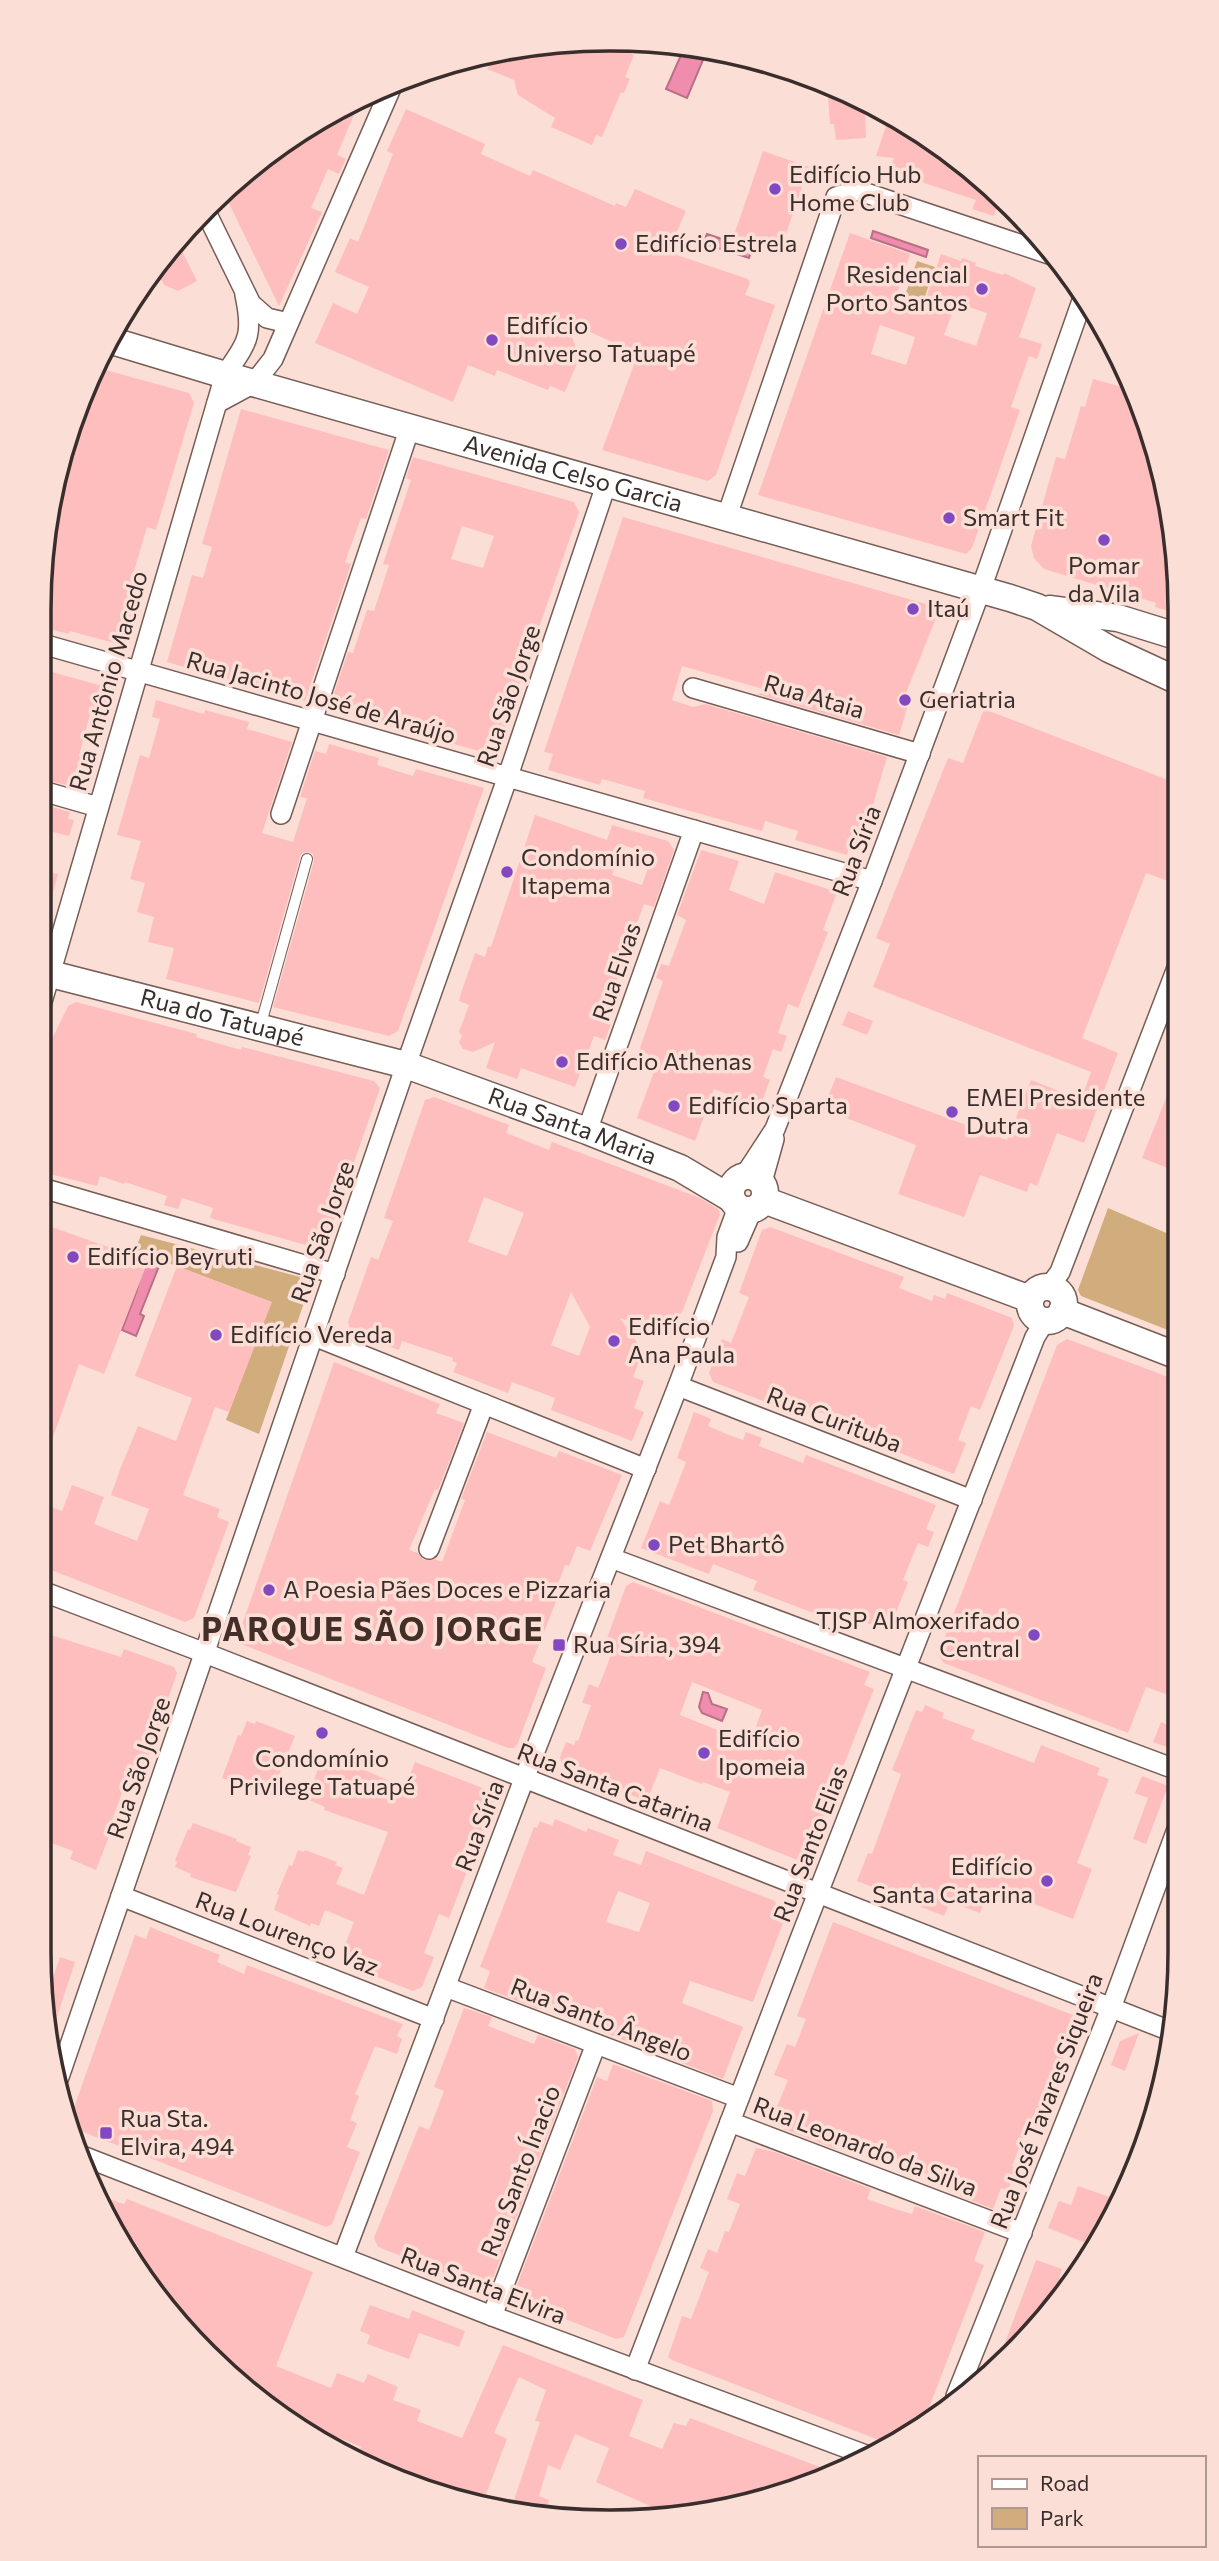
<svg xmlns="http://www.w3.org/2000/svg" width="1219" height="2561" font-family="Commissioner,sans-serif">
<rect width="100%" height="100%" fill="#fbded6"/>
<g fill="#d1ad7d">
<path d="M917,261L935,267L923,302L905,295Z"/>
<path d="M1108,1208L1178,1238V1334L1081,1296L1078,1290Z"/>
<path d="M141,1235L304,1278L309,1288L259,1434L226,1420L271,1302L142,1253L113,1309Z"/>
</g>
<g fill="#f08dae" stroke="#b97087" stroke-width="2">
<path d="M685,46L708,48L687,98L666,89Z"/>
<path d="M873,231L928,250L926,257L871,238Z"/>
<path d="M707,234L752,249L749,258L703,243Z"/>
<path d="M143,1260L159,1266L140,1314L144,1316L136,1336L122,1330L137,1290Z"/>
<path d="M703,1692L708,1693L712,1704L727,1709L722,1721L702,1713L699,1707Z"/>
</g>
<g fill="#ffbebe" fill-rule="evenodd">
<path d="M608,39L633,49L630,53L634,55L625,77L630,79L624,93L621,92L602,137L596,135L592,145L551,127L555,118L518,95L514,80L487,69L489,66L470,58L499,49Z"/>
<path d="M827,82L860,100V111H865L866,138L836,140L834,124H830Z"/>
<path d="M361,98L337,155L346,159L339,174L328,169L311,208L322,212L279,306L223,191L293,135Z"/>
<path d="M406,109L485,144L481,154L530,176L533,170L615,206L616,203L626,207L635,189L686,211L668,252L748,279L750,283L745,295L775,305L716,475L708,481L602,450L638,354L564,320L580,356L565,392L550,386L548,390L497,370L495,376L468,365L453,402L315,343L333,303L357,314L369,287L335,272L350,238L358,242L393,154L387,151Z"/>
<path d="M889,117L957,156L1000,199L994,216L972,209L976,200L906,177L890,169L894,158L876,156Z"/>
<path d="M763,151L809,167L780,251L734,235Z"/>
<path d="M850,233L910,254L897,294L924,304L941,254L961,261L962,258L976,263L975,266L1003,275L1004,273L1036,288L1019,337L1042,344L1037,359L1029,356L1011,407L1020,410L972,548L966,554L758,495ZM956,303L987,313L976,346L944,335ZM880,325L915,337L906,365L871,354Z"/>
<path d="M177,241L197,281L178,291L164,285L155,267Z"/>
<path d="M95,367L189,393L194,403L156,530L147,527L131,581L142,584L129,624L120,622L114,643L70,631L69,634L38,626L50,498L82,391Z"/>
<path d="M1093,379L1137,391L1176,535V613L1155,607L1156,603L1044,569L1034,558L1031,546L1056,457L1065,459L1081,406L1085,407Z"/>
<path d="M241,409L389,450L366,519L361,518L345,562L351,564L305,701L167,662L192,575L203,578L212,547L202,544Z"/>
<path d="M413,457L574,502L579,512L497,749L486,753L355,716L358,706L332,699L348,652L353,653L367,610L374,611L389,565L383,564L411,480L406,478ZM462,526L494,536L483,568L451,559Z"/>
<path d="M623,517L940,608L906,693L911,695L899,735L757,694L770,691L682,666L672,700L693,707L705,704L887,757L865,832L854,829L847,855L795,840L798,831L765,821L762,831L643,798L645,791L602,779L600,785L548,770L553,754L544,752Z"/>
<path d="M38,668L102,686L100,695L109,698L104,713L91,710L79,756H81L75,779L80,780L77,788L38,778Z"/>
<path d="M156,700L204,714L205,710L249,722L247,729L292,742L262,833L293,842L307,798L300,797L315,751L326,754L329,744L379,758L377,765L413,776L416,769L484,788L398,1031L389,1036L273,1007L314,861L313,854L308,852L302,853L300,857L259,1003L166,979L174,948L148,942L154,917L137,912L145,883L130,879L141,841L117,835L140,755L149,758L160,719L152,717Z"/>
<path d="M984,709L1176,783L1177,884L1146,873L1082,1038L1118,1053L1084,1143L1057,1133L1037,1186L1030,1183L1027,1192L980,1175L964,1217L898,1194L916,1145L823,1109L836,1077L1007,1140L1031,1080L1081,1100L1091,1072L873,987L890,944L876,938L948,758L963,763Z"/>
<path d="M38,803L70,812L68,819L74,820L69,836L38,828Z"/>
<path d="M535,815L607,840L612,825L668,841L674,850L654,907L644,904L628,947L603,1020L611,1023L605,1040L594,1036L575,1087L521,1068L517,1079L486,1068L495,1042L473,1052L463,1049L459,1042L462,1036L459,1032L469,1005L459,1001L461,993L475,953L485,957L488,946L491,947ZM622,845L653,854L642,885L612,875Z"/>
<path d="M701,850L739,861L729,890L764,904L775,872L837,892L823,930L828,932L798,1008L788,1004L778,1033L787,1036L781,1052L773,1049L763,1077L770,1080L760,1107L714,1089L695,1141L637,1118L659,1058L639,1051L663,981L656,978L661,964L669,966L686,920L677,915Z"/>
<path d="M38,870L58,874L43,928L38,927Z"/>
<path d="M76,1002L197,1034L196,1037L241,1050L242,1047L374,1081L380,1088L325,1245L320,1249L210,1218L213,1208L182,1198L178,1209L164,1205L167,1196L125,1182L124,1184L100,1176L97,1186L38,1171V1068L68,1006Z"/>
<path d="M848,1011L873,1021L867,1035L842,1025Z"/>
<path d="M1177,1071L1178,1139V1172L1142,1158Z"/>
<path d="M434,1097L509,1125L506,1133L549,1150L552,1142L700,1198L718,1209L720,1214L672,1338L620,1318L643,1351L633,1377L644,1381L634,1408L644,1412L632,1441L551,1410L555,1398L512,1382L508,1393L453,1372L457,1363L452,1361L453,1358L402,1341L399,1350L351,1332L348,1322L371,1257L378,1260L393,1221L384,1218L425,1100ZM484,1197L524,1213L507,1256L468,1242ZM571,1292L590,1327L579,1356L551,1345Z"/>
<path d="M38,1222L133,1256L135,1250L150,1256L104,1374L79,1364L41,1471H38V1355L47,1335L38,1331Z"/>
<path d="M770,1227L904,1277L899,1288L932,1301L934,1295L945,1299L947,1293L1012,1318L1014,1326L980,1410L971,1406L958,1440L966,1443L954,1474L887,1448L891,1439L809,1408L806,1417L713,1382L709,1373L712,1366L722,1339L731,1343L749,1297L739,1293L762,1230Z"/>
<path d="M177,1266L272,1302L229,1412L215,1407L183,1495L220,1509L217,1517L229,1522L194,1618L185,1622L38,1565V1502L62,1511L72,1485L104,1497L94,1524L137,1541L149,1509L111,1495L121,1467L138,1426L176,1441L192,1398L135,1376Z"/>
<path d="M1067,1339L1179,1381L1180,1699L1146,1687L1128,1733L944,1663L938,1655L1057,1345Z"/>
<path d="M334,1362L440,1404L436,1413L464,1423L438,1490L435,1489L409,1550L418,1553L424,1560L435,1559L442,1562L465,1500L461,1499L487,1432L556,1458L559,1451L622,1475L590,1551L577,1546L569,1566L565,1565L553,1597L557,1599L532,1662L546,1668L518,1743L514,1748H508L241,1644L237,1639Z"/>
<path d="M694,1412L711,1419L708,1426L729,1435L743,1440L746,1432L762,1438L759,1446L803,1463L806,1455L936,1505L926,1529L934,1532L928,1547L918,1543L903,1580L908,1582L895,1615L889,1612L883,1629L827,1608L824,1617L753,1590L757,1581L713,1564L709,1574L641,1548L660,1501L669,1505L678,1483L686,1462L677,1458Z"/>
<path d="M633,1582L870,1672L864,1685L874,1689L843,1767L834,1763L817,1807L826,1811L808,1857L800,1861L717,1828L730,1792L703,1782L702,1784L660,1768L647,1801L563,1770L560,1757L566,1742L574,1745L576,1740L578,1741L591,1705L582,1703L589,1684L598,1688L603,1676L614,1647L605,1644L626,1586ZM692,1682L762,1710L750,1743L680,1715Z"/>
<path d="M38,1631L121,1657L124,1649L174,1667L177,1673L142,1774L133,1771L125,1785L112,1820L115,1821L96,1870L70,1859L73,1851L38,1838Z"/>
<path d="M925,1705L944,1713L942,1718L975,1730L971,1739L1034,1763L1041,1745L1100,1768L1097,1775L1109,1779L1077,1863L1092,1869L1073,1919L990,1887L980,1913L950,1902L944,1916L857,1881L868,1853L872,1854L901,1774L892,1770L916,1710L922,1712Z"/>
<path d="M247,1721L255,1724L256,1721L295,1736L276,1782L273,1781L266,1797L261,1795L260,1797L228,1784L230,1781L222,1778L238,1735L241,1736Z"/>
<path d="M1161,1722L1180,1730V1752L1153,1742Z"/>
<path d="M324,1752L405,1788L415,1762L493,1792L495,1799L449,1918L439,1914L424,1953L434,1957L422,1987L413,1991L349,1966L352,1959L341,1955L354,1922L325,1910L319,1926L311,1923L310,1926L274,1910L279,1895L277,1894L289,1865L292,1866L298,1850L304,1852L305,1850L337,1862L335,1865L343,1868L336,1884L364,1895L388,1832L324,1810L325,1807L309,1800L311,1795L309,1794Z"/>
<path d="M1142,1776L1168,1786L1146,1844L1133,1839L1148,1798L1135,1793Z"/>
<path d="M555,1819L586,1832L588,1828L619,1840L613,1855L641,1865L646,1851L775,1901L777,1907L772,1919L783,1923L753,2002L690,1981L682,2003L743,2027L723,2079L575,2021L577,2014L575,2013L542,2000L538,2009L484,1988L490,1971L480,1967L534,1827L537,1828L540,1821L552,1826ZM618,1891L650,1903L639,1932L606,1922Z"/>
<path d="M193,1823L237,1839L236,1841L251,1847L248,1855L251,1856L236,1892L190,1877L191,1874L175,1867L177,1862L175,1860L188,1829L190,1830Z"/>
<path d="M833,1922L1078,2017L1037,2126L1029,2123L1012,2166L1017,2168L1008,2191L1001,2188L993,2209L960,2196L962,2190L957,2187L850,2144L849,2147L839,2143L836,2149L784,2129L788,2117L775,2112L788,2080L774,2075L787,2044L795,2047L806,2019L797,2016Z"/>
<path d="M150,1927L220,1955L217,1962L244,1974L247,1965L403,2024L397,2036L402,2039L397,2054L375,2046L355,2094L359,2096L350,2120L357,2123L347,2147L360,2152L332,2224L326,2227L73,2128L70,2119L135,1935L146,1939Z"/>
<path d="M60,1957L75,1962L52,2032L46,1998Z"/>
<path d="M464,2008L492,2017L488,2026L534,2044L538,2035L575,2049L578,2057L491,2283L481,2287L378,2247L374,2238L419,2126L429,2130L438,2107L444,2091L434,2087Z"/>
<path d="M1139,2033L1125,2071L1111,2065L1120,2041Z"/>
<path d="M613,2064L712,2101L713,2111L624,2337L616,2339L512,2298L597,2077L607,2081Z"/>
<path d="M756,2148L775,2152L871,2189L867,2199L895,2209L912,2214L915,2206L985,2232L974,2261L984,2265L925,2418L889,2444L672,2360L668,2357L682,2316L691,2319L709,2272L700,2268L708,2249L717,2253L725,2231L729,2232L740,2204L727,2199L737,2173L745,2176Z"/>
<path d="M1078,2186L1121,2201L1096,2247L1048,2228L1059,2201L1071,2205Z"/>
<path d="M102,2197L124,2204L127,2199L313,2272L276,2366L331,2388L337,2373L364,2383L368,2374L398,2387L393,2400L421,2410L417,2421L462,2438L503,2345L643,2400L629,2436L662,2449L674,2423L686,2426L690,2418L833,2472L714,2509L702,2504L699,2513L691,2516L671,2508L668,2514L596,2482L609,2448L575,2434L560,2470L548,2465L539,2496L549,2500L545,2513L510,2512L540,2422L535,2421L546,2390L519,2377L494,2433L507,2439L482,2505L357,2458L361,2447L315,2428L311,2437L233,2381L157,2299Z"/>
<path d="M1036,2260L1062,2269L1059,2278L1073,2283L1014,2355L995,2369Z"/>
<path d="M370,2305L409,2319L412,2310L465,2331L459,2347L419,2333L409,2359L367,2344L370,2335L360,2331Z"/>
</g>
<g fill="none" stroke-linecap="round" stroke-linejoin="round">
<g stroke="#765d56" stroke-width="12">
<path id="lane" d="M260,1027L307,859"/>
</g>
<g stroke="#765d56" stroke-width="22">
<g id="street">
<path d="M204,208L251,304L267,318L288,323"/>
<path d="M217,403L254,383L273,359L394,81"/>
<path d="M727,516L836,197L857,190L1058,257"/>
<path d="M39,643L872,881"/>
<path d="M693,688L920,754"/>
<path d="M39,790L98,807"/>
<path d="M281,814L410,427"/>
<path d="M39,1012L225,375C247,342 254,337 245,295"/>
<path d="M587,1131L694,830"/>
<path d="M745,1175L775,1129L872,881L981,589L1083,298"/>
<path d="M762,1182L774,1139"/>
<path d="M39,1187L335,1274"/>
<path d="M738,1242L752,1210"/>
<path d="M1049,1287L1060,1272L1177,968"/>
<path d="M314,1336L646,1469"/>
<path d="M678,1386L972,1500"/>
<path d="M429,1549L484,1404"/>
<path d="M611,1558L1180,1771"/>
<path d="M39,1590L205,1653L1173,2032"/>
<path d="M121,1896L434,2019"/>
<path d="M446,1987L739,2098"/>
<path d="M59,2077L406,1065L508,776L607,482"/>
<path d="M730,2122L1022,2233"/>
<path d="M80,2155L492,2316L871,2457"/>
<path d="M343,2257L524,1779L678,1386L726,1257L727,1237L738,1207"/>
<path d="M492,2316L596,2044"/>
<path d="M635,2370L802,1934L1035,1337L1045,1321"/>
<path d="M956,2396L1111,2008L1180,1821"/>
</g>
</g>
<g stroke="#765d56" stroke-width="29">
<g id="secondary">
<path id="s1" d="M109,340L225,375L1010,598L1037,607L1109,649L1176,680"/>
<path d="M1049,609L1118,618L1176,636"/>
<path id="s2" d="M39,971L406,1065L587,1131L680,1168L732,1199"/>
<circle cx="748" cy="1193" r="17"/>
<path d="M764,1200L1030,1299"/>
<circle cx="1047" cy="1304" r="17"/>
<path d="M1062,1311L1178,1356"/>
</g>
</g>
<use href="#lane" stroke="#fff" stroke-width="10"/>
<use href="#street" stroke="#fff" stroke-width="19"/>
<use href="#secondary" stroke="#fff" stroke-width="26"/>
</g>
<g fill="#8248bf" stroke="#fbded6" stroke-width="2.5">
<circle cx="775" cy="189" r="7"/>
<circle cx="621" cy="244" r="7"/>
<circle cx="982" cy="289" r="7"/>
<circle cx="492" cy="340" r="7"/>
<circle cx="949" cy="518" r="7"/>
<circle cx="1104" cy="540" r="7"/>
<circle cx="913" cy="609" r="7"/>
<circle cx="905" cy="700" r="7"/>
<circle cx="507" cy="872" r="7"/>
<circle cx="562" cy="1062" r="7"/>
<circle cx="674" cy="1106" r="7"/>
<circle cx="952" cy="1112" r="7"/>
<circle cx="73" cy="1257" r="7"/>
<circle cx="216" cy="1335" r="7"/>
<circle cx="614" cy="1341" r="7"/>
<circle cx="654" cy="1545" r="7"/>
<circle cx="269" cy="1590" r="7"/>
<circle cx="1034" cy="1635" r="7"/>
<rect x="552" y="1638" width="14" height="14" rx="3.5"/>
<circle cx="322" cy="1733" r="7"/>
<circle cx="704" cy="1753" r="7"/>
<circle cx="1047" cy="1881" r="7"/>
<rect x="99" y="2126" width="14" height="14" rx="3.5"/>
</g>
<g text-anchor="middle" stroke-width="7" stroke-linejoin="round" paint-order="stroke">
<g font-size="24" fill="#392e2b" stroke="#fbded6" text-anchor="start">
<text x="789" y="183">Edifício Hub<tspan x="789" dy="28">Home Club</tspan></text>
<text x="635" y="252">Edifício Estrela</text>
<text x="968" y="283" text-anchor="end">Residencial<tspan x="968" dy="28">Porto Santos</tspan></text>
<text x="506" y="334">Edifício<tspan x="506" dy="28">Universo Tatuapé</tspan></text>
<text x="963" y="526">Smart Fit</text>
<text x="1104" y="574" text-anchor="middle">Pomar<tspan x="1104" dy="28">da Vila</tspan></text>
<text x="927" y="617">Itaú</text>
<text x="919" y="708">Geriatria</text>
<text x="521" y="866">Condomínio<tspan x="521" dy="28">Itapema</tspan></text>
<text x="576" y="1070">Edifício Athenas</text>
<text x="966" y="1106">EMEI Presidente<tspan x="966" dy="28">Dutra</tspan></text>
<text x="688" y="1114">Edifício Sparta</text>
<text x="87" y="1265">Edifício Beyruti</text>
<text x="628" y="1335">Edifício<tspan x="628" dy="28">Ana Paula</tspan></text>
<text x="230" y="1343">Edifício Vereda</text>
<text x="668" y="1553">Pet Bhartô</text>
<text x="283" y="1598">A Poesia Pães Doces e Pizzaria</text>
<text x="1020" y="1629" text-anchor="end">TJSP Almoxerifado<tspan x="1020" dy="28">Central</tspan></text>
<text x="573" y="1653">Rua Síria, 394</text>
<text x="718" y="1747">Edifício<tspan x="718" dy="28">Ipomeia</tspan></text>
<text x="322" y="1767" text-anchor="middle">Condomínio<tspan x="322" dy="28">Privilege Tatuapé</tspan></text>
<text x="1033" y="1875" text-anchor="end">Edifício<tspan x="1033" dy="28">Santa Catarina</tspan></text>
<text x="120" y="2127">Rua Sta.<tspan x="120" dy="28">Elvira, 494</tspan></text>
</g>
<g font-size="24" fill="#392e2b" stroke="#fbded6">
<text dy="8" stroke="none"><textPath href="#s1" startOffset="483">Avenida Celso Garcia</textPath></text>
<text transform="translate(109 681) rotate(-74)" y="8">Rua Antônio Macedo</text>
<text transform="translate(509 696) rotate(-71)" y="8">Rua São Jorge</text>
<text transform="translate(814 697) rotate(16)" y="8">Rua Ataia</text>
<text transform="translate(321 698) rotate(16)" y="8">Rua Jacinto José de Araújo</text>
<text transform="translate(857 851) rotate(-69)" y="8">Rua Síria</text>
<text transform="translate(617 972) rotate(-71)" y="8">Rua Elvas</text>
<text dy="8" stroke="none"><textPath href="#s2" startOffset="189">Rua do Tatuapé</textPath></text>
<text dy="8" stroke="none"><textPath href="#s2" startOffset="556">Rua Santa Maria</textPath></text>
<text transform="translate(323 1232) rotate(-71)" y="8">Rua São Jorge</text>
<text transform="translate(834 1420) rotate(21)" y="8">Rua Curituba</text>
<text transform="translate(139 1768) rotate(-71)" y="8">Rua São Jorge</text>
<text transform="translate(615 1788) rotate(21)" y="8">Rua Santa Catarina</text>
<text transform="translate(480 1826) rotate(-69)" y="8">Rua Síria</text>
<text transform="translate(811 1844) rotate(-69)" y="8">Rua Santo Elias</text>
<text transform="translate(287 1934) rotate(21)" y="8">Rua Lourenço Vaz</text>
<text transform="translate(601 2020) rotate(21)" y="8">Rua Santo Ângelo</text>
<text transform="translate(1047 2101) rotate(-69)" y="8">Rua José Tavares Siqueira</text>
<text transform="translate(865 2147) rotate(21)" y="8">Rua Leonardo da Silva</text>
<text transform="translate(521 2171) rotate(-69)" y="8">Rua Santo Ínacio</text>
<text transform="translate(483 2286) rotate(21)" y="8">Rua Santa Elvira</text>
</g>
<g font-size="32" font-weight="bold" letter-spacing="2" fill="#442f28" stroke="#fbded6">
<text x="373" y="1641">PARQUE SÃO JORGE</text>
</g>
</g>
<path d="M0 0H1219V2561H0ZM609 51H610A558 558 0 0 1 1168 609V1952A558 558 0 0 1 610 2510H609A558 558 0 0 1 51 1952V609A558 558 0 0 1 609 51Z" fill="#fbded6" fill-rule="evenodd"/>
<path fill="none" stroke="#392e2b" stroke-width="3.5" d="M609 51H610A558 558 0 0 1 1168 609V1952A558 558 0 0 1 610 2510H609A558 558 0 0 1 51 1952V609A558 558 0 0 1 609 51Z"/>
<rect x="978" y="2456" width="228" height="91" fill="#fbded6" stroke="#ad9892" stroke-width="2"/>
<rect x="992" y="2479" width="35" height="10" fill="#ffffff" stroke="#ad9892" stroke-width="2"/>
<text x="1040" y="2491" font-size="21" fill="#392e2b">Road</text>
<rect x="992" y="2508" width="35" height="21" fill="#d1ad7d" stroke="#ad9892" stroke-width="2"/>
<text x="1040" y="2526" font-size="21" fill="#392e2b">Park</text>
</svg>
